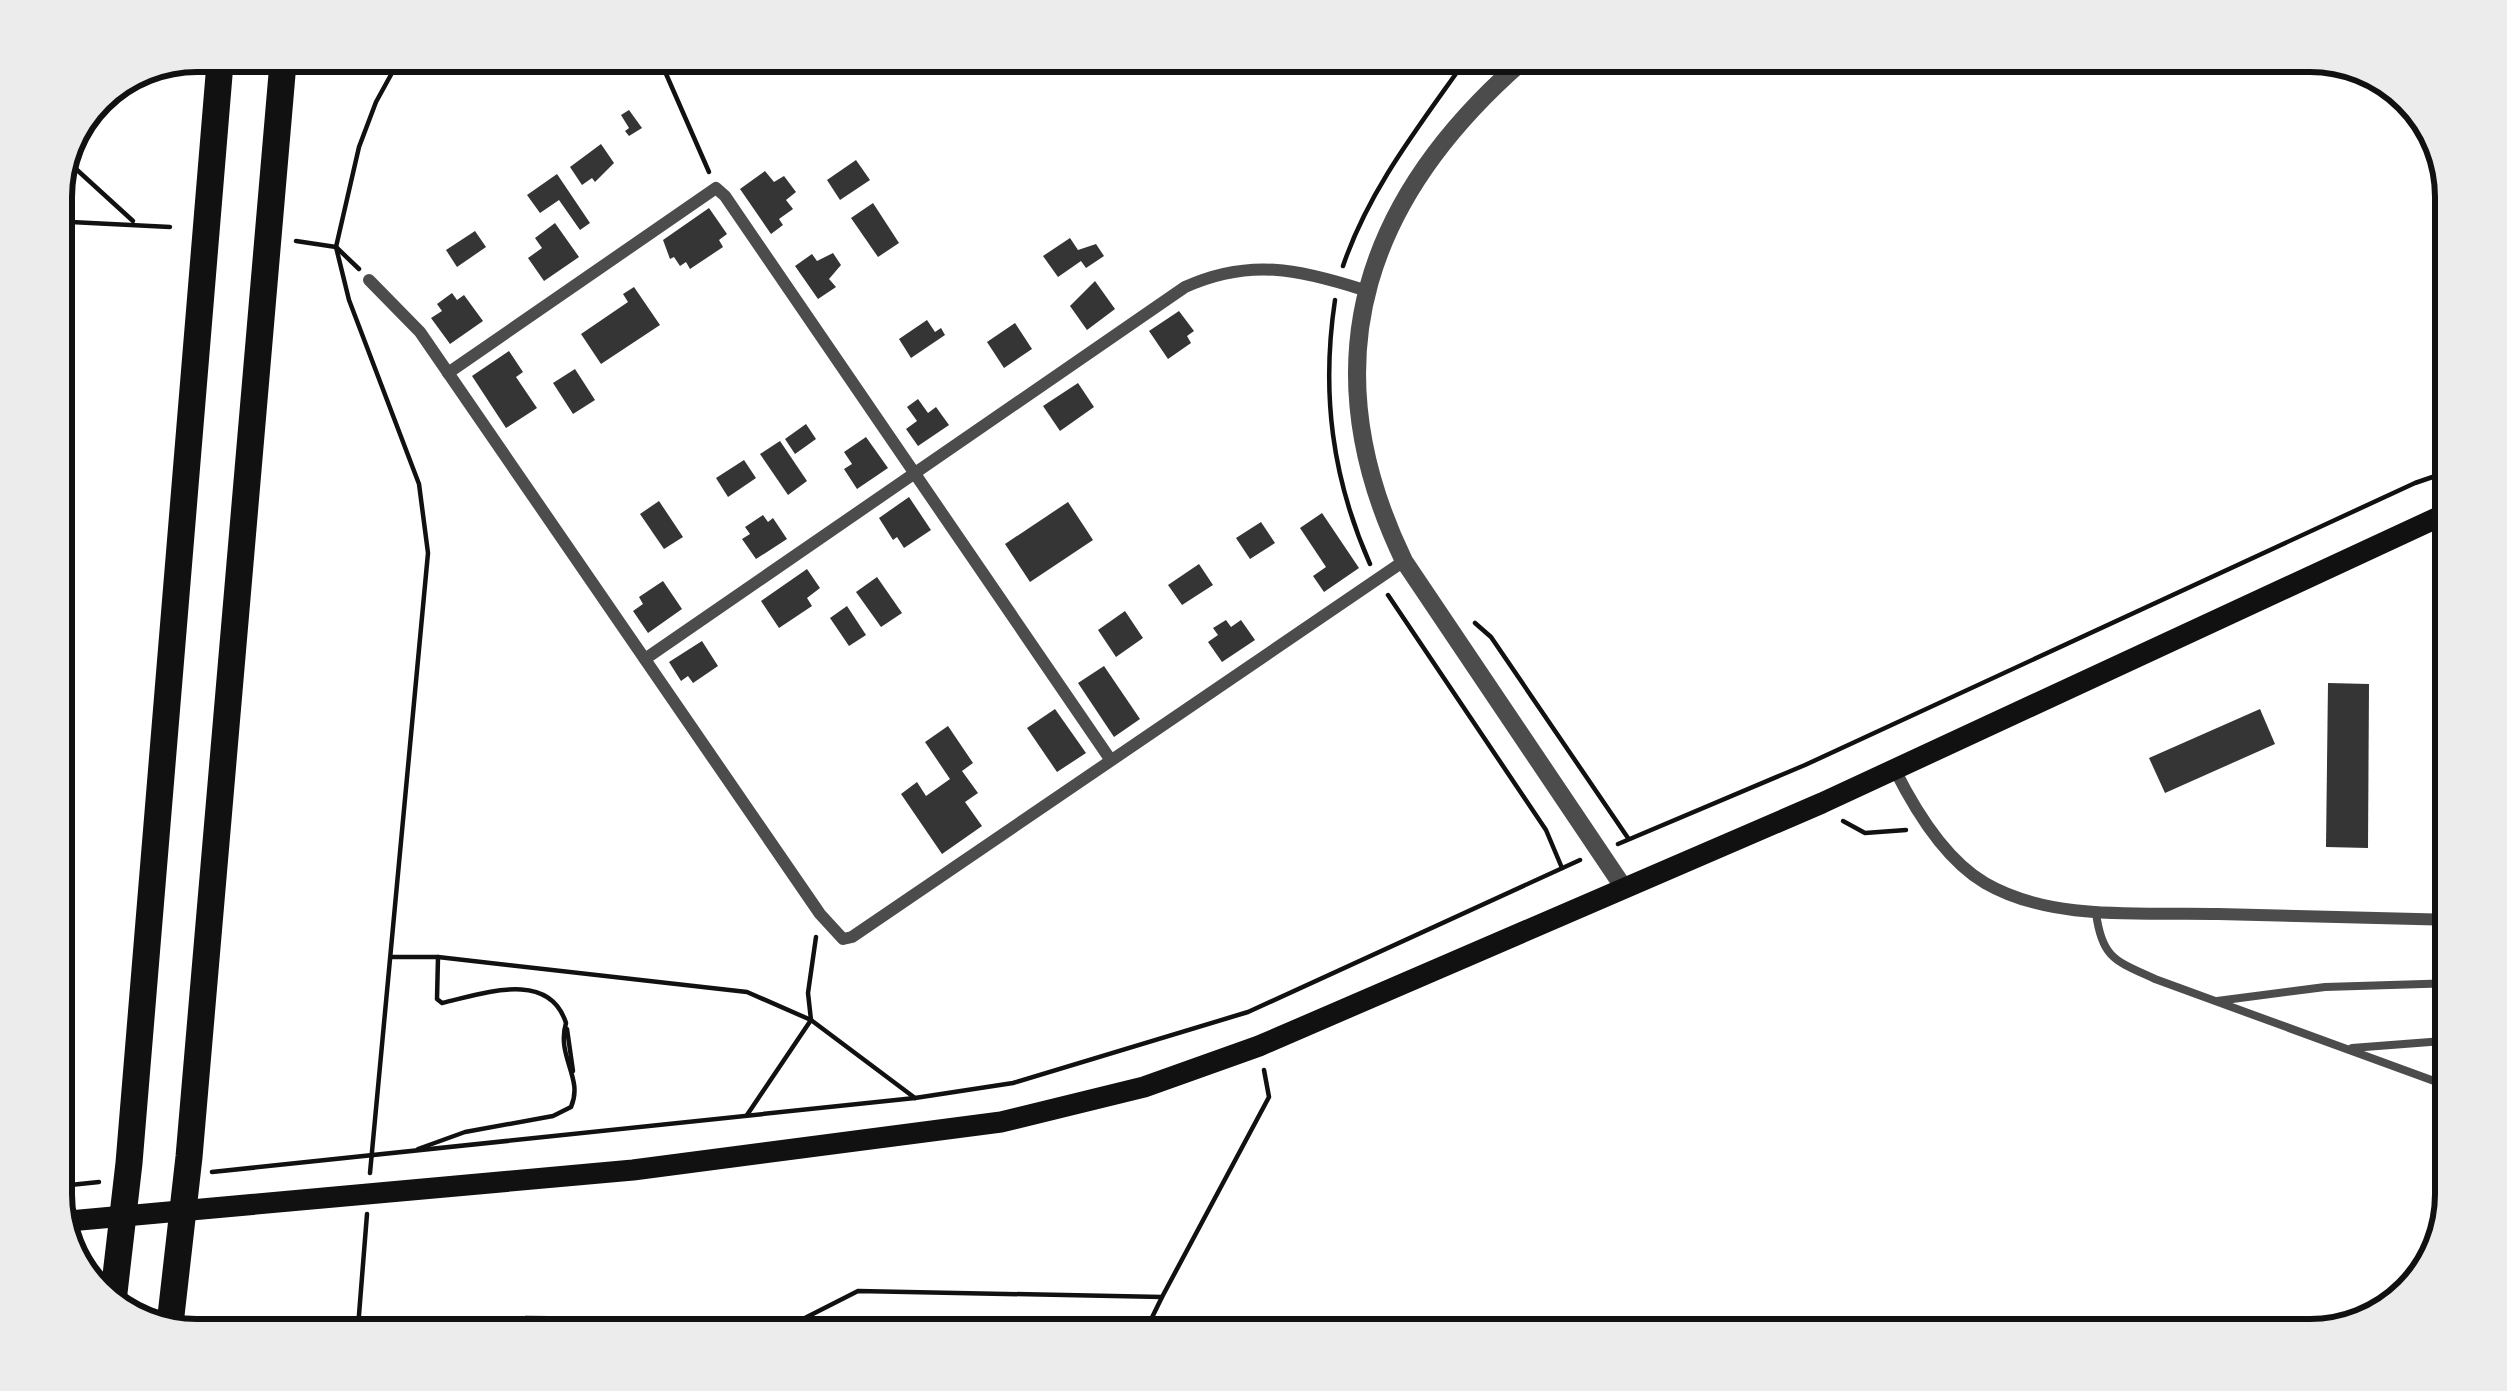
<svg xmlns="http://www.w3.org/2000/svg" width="2507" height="1391" font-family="Rubik,sans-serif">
<rect width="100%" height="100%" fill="#fff"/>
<g fill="#353535">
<path d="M629,110L642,128L629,136L625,131L629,128L621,115Z"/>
<path d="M601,144L614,163L595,182L592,178L582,185L570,167Z"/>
<path d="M856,160L870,180L840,200L827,180Z"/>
<path d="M765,171L774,182L784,176L796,192L786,200L793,209L779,219L783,225L771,234L740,189Z"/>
<path d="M557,174L590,223L580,230L559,200L540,213L527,195Z"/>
<path d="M873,203L899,243L878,257L851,218Z"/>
<path d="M709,208L727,234L719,240L723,247L690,269L686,262L680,266L674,257L670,259L663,240Z"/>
<path d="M555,223L579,257L544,281L528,258L542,248L535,238Z"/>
<path d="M475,231L486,247L457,267L446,250Z"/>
<path d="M1070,238L1078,250L1096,244L1104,256L1086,268L1081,261L1058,277L1043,256Z"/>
<path d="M833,253L841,265L829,279L836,287L818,299L795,266L812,254L817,261Z"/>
<path d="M1095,281L1115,309L1087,330L1070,306Z"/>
<path d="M634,287L660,325L601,364L581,334L628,302L623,294Z"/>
<path d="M452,293L457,300L464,295L483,321L450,344L431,318L442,311L437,304Z"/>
<path d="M1179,311L1194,331L1187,336L1191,343L1168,359L1149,331Z"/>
<path d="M927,320L935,332L941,328L945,335L911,358L899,339Z"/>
<path d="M1015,323L1032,349L1004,368L987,342Z"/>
<path d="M509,351L523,372L516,377L537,408L506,428L472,376Z"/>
<path d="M575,369L595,400L573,414L553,383Z"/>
<path d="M1078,383L1094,407L1060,431L1043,406Z"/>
<path d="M918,399L928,413L936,407L949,425L918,446L906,429L917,421L907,407Z"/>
<path d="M806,424L816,439L795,454L785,439Z"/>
<path d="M866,437L888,468L857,489L844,469L852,464L844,452Z"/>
<path d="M780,441L807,481L788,495L760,454Z"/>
<path d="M744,460L756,478L728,497L716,478Z"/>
<path d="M909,497L931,530L904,548L897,537L893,540L879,518Z"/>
<path d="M659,501L683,537L664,549L640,514Z"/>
<path d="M1068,502L1093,540L1030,582L1005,544Z"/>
<path d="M1322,513L1359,568L1324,592L1313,576L1326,567L1300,528Z"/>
<path d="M763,515L768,522L773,518L787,539L756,559L742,539L750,534L745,527Z"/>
<path d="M1261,522L1275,543L1250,559L1236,538Z"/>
<path d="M1199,564L1213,585L1182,605L1168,585Z"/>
<path d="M807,569L820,588L807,598L812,606L779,628L761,601Z"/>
<path d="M877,577L902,613L881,627L856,592Z"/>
<path d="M663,581L682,609L648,633L633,611L643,604L639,597Z"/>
<path d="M847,606L866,635L849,646L830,618Z"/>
<path d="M1125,611L1143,638L1116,657L1098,630Z"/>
<path d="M1226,620L1231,627L1241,620L1255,640L1222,662L1208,642L1218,635L1213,628Z"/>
<path d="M702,641L718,666L693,683L688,676L681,681L669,662Z"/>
<path d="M1104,666L1140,719L1114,737L1078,683Z"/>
<path d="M2328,683L2369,684L2368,848L2326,847Z"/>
<path d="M1055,709L1086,753L1057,772L1027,728Z"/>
<path d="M2260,709L2275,744L2165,793L2149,758Z"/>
<path d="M948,726L973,763L962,771L978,793L965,802L982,826L942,854L901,794L917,782L926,796L950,779L925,742Z"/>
<path d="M2441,788H2456V846H2439Z"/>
</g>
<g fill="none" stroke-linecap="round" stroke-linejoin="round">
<g stroke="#111" stroke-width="4.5">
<path d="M656,51L709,172"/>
<path d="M67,152L76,169L133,221"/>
<path d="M51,208L54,182"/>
<path d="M51,221L170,227"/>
<path d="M296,241L336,247L359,269"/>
<path d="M1343,266C1370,186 1424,120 1472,51"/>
<path d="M1335,300C1321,393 1332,478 1370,564"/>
<path d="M1388,595L1546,830L1562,868"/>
<path d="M1475,623L1491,637L1628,838"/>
<path d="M1843,821L1865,833L1906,830"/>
<path d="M1618,844L1805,765L2415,483L2456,469"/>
<path d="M391,957H438L747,992L811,1020L915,1098"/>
<path d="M567,1029L573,1071"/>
<path d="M747,1115L811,1020L808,993L816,937"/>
<path d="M418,1149L465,1132L553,1116L571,1107C584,1078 556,1057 566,1023C549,969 482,994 442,1003L437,999L438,957"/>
<path d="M212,1172L915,1098L1013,1083L1248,1012L1580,860"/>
<path d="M370,1173L428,553L419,484L349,300L336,247L359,147L376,102L404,51"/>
<path d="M51,1187L99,1182"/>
<path d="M357,1340L367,1214"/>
<path d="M435,1340L526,1318L799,1321L858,1291L1162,1297L1269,1097L1264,1070"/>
<path d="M1141,1340L1162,1297"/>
</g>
<g stroke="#4c4c4c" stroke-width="8">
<path d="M2096,913C2102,959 2116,961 2155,979L2456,1089"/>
<path d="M2217,1001L2325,987L2456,983"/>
<path d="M2352,1048L2456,1040"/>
</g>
<g stroke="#4c4c4c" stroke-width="12">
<path d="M369,280L420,332L820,914L843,939L852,937L1404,561"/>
<path d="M448,373L716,188L725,196L1110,759"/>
<path d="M645,659L1185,287C1249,258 1299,269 1364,290"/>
<path d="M1895,770C1915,810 1946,860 1985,883C2052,922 2143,912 2218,914C2297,916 2377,918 2456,920"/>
</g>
<path stroke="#4c4c4c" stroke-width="18" d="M1534,51C1367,191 1306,358 1404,561L1624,888"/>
<path stroke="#111" stroke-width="21" d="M58,1222L633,1170L1001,1122L1144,1087L1259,1046L1822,803L2456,509"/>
<g stroke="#111" stroke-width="27">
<path d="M112,1310L129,1163L221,51"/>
<path d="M169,1333L189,1157L284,51"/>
</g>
</g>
<path d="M0 0H2507V1391H0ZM197 72H2310A125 125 0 0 1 2435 197V1194A125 125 0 0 1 2310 1319H197A125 125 0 0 1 72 1194V197A125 125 0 0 1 197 72Z" fill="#ececec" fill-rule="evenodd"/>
<path fill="none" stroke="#111" stroke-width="6" d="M197 72H2310A125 125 0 0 1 2435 197V1194A125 125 0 0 1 2310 1319H197A125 125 0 0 1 72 1194V197A125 125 0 0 1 197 72Z"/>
</svg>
